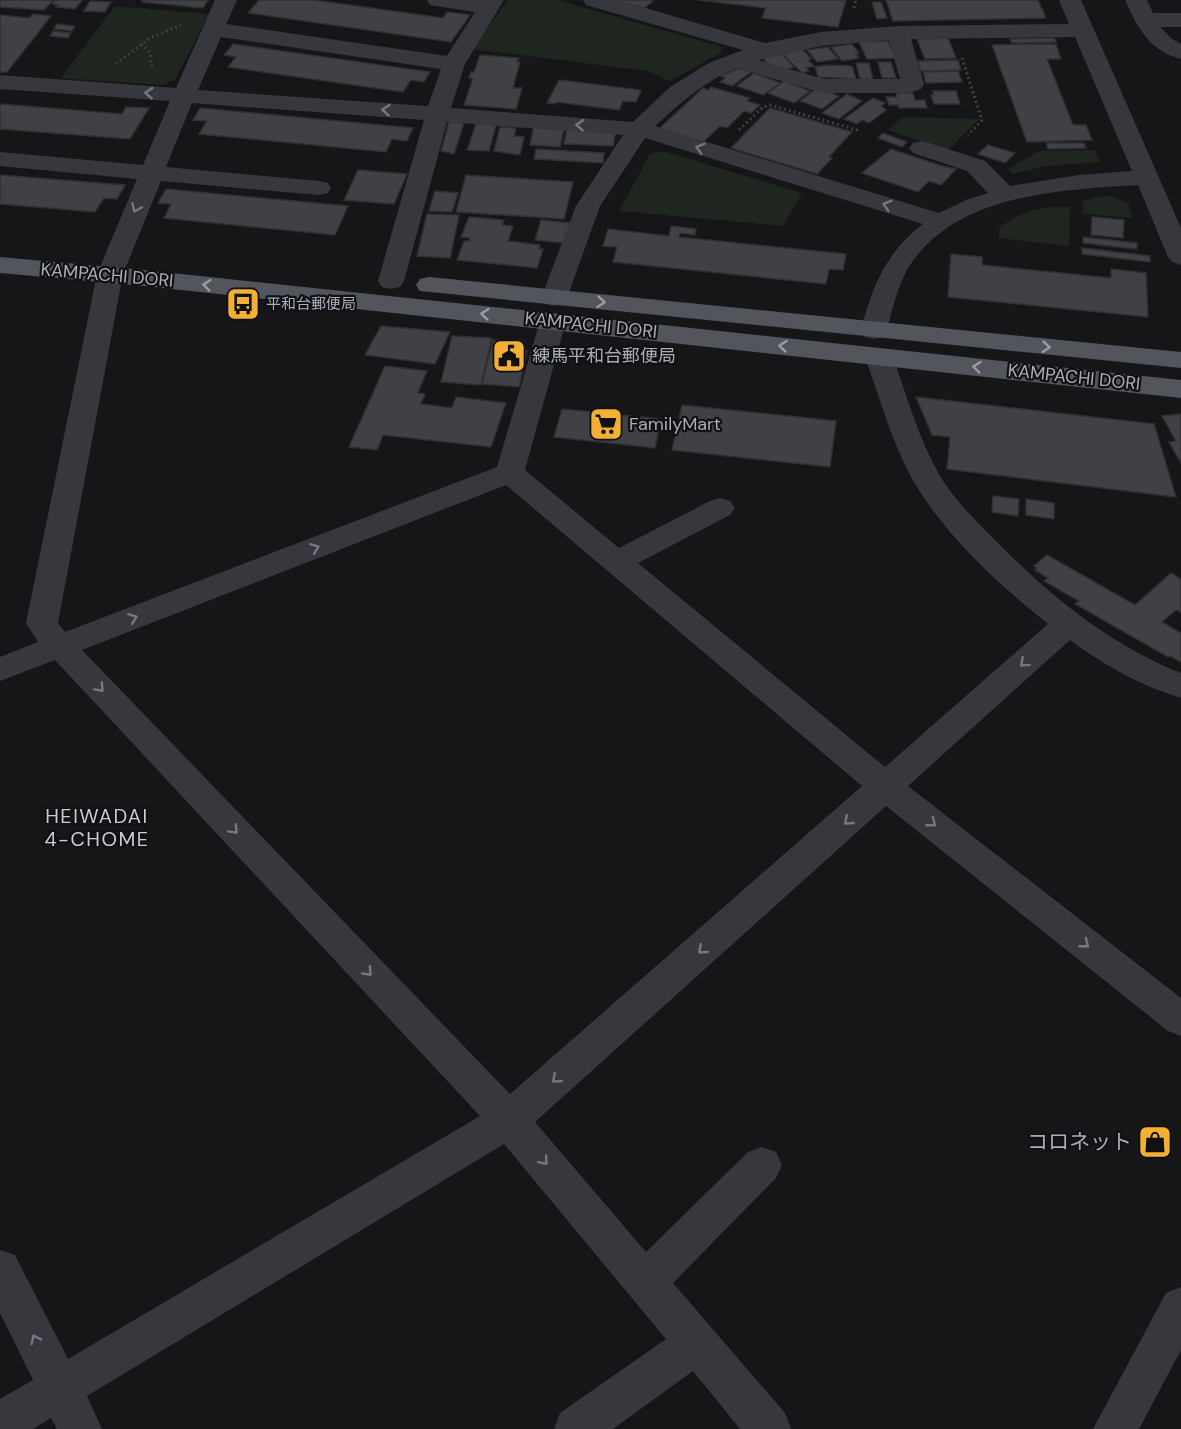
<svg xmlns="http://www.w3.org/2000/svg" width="1181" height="1429" font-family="'DM Sans','Noto Sans JP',sans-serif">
<rect width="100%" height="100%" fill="#161618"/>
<g fill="#1e261f">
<path d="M508,0H557L722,47L720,53L670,81L647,71L472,49Z"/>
<path d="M115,6L209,14L175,80L162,85L61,78Z"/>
<path d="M903,117L979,119L948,150L888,130Z"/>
<path d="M1095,150L1101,162L1047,166L1012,174L1008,169L1039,151Z"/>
<path d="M663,151L802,193L783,226L619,211L650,154Z"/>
<path d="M1112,196L1128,203L1133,218L1082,214L1083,201L1095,197Z"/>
<path d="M1070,207L1069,246L999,238V229C1019,210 1042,206 1070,207Z"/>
</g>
<g fill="#404145" stroke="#303034" stroke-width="1.5">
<path d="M0,0H53L44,10L0,7Z"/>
<path d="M55,0H82L75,9L56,7L58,5L52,4Z"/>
<path d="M143,0H208L203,8L142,2Z"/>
<path d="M259,0H314L443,18L447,12L470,15L451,42L248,13Z"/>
<path d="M616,0H649L653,1L644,8Z"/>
<path d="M698,0H846L838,27L762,18L766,8Z"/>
<path d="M886,0H1038L1046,18L893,21Z"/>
<path d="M90,1L111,2L105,12L84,11Z"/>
<path d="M872,2H881L887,18L877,19Z"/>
<path d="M33,14L51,16L7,72H0V15L29,18Z"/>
<path d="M57,24L75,26L72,31L54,29Z"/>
<path d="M53,31L71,33L68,38L50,36Z"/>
<path d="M948,38L956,58L925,59L917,39Z"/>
<path d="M1054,38L1056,42L1012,43L1010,39Z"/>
<path d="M888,41L896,58L867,59L859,42Z"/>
<path d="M233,44L430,72L424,82L411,80L403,92L228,67L236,57L224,55Z"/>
<path d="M852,44L859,53L856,54L859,58L842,61L831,47Z"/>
<path d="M1056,44L1061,59H1047L1073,125H1086L1092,140L1027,142L992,45Z"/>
<path d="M828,47L838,59L817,62L807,50Z"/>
<path d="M802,49L811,59L808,60L814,66L806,68L809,71L802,73L783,54Z"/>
<path d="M782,54L794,67L784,70L768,64L763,58Z"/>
<path d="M480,55L519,58L517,62H520L513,88H522L516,109L464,105L473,78H469L471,72H474Z"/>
<path d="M958,60L961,70L921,71L918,61Z"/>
<path d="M878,62H891L896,78H882Z"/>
<path d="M856,63H869L873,79H860Z"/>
<path d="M827,65L852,66L856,79L818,77L815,67Z"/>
<path d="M739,68L751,72L732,86L720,82L725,78L721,76Z"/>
<path d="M958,71L962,82L926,83L923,72Z"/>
<path d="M754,73L780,83L763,95L737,86Z"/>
<path d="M559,80L641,90L636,102L623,101L619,110L557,102L555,104L547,103Z"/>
<path d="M784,81L810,91L794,103L768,93Z"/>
<path d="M711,87L750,98L747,101L760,105L751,113L744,111L727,128L720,126L703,142L660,128L703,88L708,90Z"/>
<path d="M817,88L839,96L822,109L800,101Z"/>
<path d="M933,91H956L960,104H934L931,95H934Z"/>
<path d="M896,93H913L915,100H925L927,108H899L898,105H889L886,97H897Z"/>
<path d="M847,94L862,101L839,119L822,113Z"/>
<path d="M873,98L885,103L881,106L886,110L869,123L862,120L857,124L844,119Z"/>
<path d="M0,104L122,114L126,107L149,108L130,139L0,129Z"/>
<path d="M200,108L413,128L407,141L392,139L386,152L199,134L207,121L193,120Z"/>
<path d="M770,108L852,132L829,157L832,158L817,174L731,148Z"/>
<path d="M449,122L464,123L454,154L441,151Z"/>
<path d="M476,124L496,125L489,151L467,150Z"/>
<path d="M534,126L564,128L560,147L530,145Z"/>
<path d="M500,127L516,128L514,136L524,137L520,155L494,151Z"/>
<path d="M567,128L616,131L613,146L564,144Z"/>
<path d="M883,133L907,142L902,147L878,138Z"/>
<path d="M1046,143H1084L1086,148L1048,149Z"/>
<path d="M988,145L1015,153L1005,163L978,154Z"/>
<path d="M536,149L604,153L603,163L534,159Z"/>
<path d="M891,149L942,166L956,169L941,185L929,181L918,192L862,173Z"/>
<path d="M358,170L407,174L394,204L344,200Z"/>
<path d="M0,175L125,185L117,199L104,198L95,212L0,204Z"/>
<path d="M466,175L573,182L564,219L456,212Z"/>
<path d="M166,189L348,206L335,235L164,218L171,204L158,203Z"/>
<path d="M435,191L458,193L452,212L429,211Z"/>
<path d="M427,214L459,215L450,258L417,256Z"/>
<path d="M469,217L504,220L502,225L513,226L508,241L540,245L539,249H543L537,268L457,260L464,241H469L470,238L461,237Z"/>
<path d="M1092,217L1124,220L1123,238L1091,235Z"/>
<path d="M541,220L571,223L564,243L535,240Z"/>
<path d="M671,226L696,229L695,235L680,233L679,237L846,254L843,270L829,269L826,284L613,262L617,247L603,246L608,229L669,236Z"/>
<path d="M1083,237L1137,243V249L1083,243Z"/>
<path d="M1082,248L1150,256V262L1082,254Z"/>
<path d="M951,254L982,257V265L1111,278V269L1146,273L1148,317L948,297Z"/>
<path d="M381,326L450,332L435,364L365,355Z"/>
<path d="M452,336L492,338L481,385L441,382Z"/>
<path d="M493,340L515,341L527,351L519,387L482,384Z"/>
<path d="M385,366L427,371L418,393L425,394L421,404L452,408L456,397L506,403L491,447L383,435L377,450L349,447Z"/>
<path d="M916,397L1154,424L1176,497L947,469L950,437L932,435Z"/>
<path d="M682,405L836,421L830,467L672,450Z"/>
<path d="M562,409L661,419L655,448L554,437Z"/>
<path d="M1181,414V463L1169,442L1176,441L1162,416Z"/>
<path d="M993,496L1019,499L1018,516L992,512Z"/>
<path d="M1026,499L1054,503V519L1026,515Z"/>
<path d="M1047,555L1135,605L1171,573L1181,579V612L1176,610L1162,622L1181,633V662L1170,656L1168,657L1075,604L1079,601L1044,581L1048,578L1035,570L1037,568L1034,566Z"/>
</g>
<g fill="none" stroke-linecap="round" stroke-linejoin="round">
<g stroke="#3d3f44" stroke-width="3" stroke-dasharray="2 3" stroke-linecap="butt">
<path d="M854,8L856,0"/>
<path d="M141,44L150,52L152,68"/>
<path d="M962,58L982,120L968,135"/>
<path d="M116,64L150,38L181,25"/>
<path d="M739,130L763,107L770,105L861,131"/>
</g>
<g fill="#37383d" fill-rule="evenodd">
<path d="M215,0H237L226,24L447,56L475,12L430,5L427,0H504L465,64L451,108L633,122L670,87L709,63L743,50L586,5L583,0H618L765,43L821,32L898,26L1069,24L1059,0H1081L1181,228V265L1172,262L1168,257L1138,185C1059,190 952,194 907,270C897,289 892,310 887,331L883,337L874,339L865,337L861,331C871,288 887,251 923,224L645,138L600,206L567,298L563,304L554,306L545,304L541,298L576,206L623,135L447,122L404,281L400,287L391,289L382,287L378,281L424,120L192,103L166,167L319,181L328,183L331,188L328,193L319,195L161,181L123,274L58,623L65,632L497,467L540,321L544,315L553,313L562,315L566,321L525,470L619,548L710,501L720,498L730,501L735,508L730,515L638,563L885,767L1048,624C998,584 939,530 909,473C890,436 879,396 865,357L869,351L879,349L889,351L893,357C907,397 919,439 940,476C954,499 974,519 993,538C1048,594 1108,644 1181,673V698C1141,686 1104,665 1070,640L908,786L1181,998V1036L1168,1031L886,806L535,1122L646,1252L748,1152L762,1147L776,1152L782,1165L776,1178L673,1283L785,1413L791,1429H740L693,1371L613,1429H554L560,1413L666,1339L504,1144L87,1396L102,1429H57L51,1418L33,1429H0V1399L33,1380L0,1313V1250L15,1255L68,1359L480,1116L55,660L0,681V657L38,642L26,623L97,274L137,179L0,166V152L143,165L170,101L0,89V75L176,88ZM221,37L441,69L428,106L198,90ZM1075,37L1132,171L1079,175L1010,186L985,161L929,143L921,141L913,143L909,148L913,153L967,171L988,193L966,200L939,213L655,126C680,103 705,81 737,68L823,93H909L921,89L924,84L911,39ZM889,40L900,79H824L758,60L821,46ZM506,485L862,786L510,1094L82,650Z"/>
<path d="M1125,0H1147L1153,13H1181V27H1160L1172,39L1181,44V59C1149,51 1138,28 1125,0Z"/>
<path d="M1181,1287V1350L1139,1429H1093L1166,1293Z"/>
</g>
<g fill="#53555c" fill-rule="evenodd">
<path d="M0,257L144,270L1181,380V398L144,286L0,273Z"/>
<path d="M429,277L1181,352V368L420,291L416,285L420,279Z"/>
</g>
</g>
<defs><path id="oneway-chevron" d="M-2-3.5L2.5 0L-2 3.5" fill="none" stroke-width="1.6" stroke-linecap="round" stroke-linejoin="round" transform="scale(1.5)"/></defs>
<g stroke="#757881">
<use href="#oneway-chevron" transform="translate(149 93) rotate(-176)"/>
<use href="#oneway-chevron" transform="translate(386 110) rotate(-176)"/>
<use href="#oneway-chevron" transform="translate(580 125) rotate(-176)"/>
<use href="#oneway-chevron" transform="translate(700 148) rotate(-163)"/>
<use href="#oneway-chevron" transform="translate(887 205) rotate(-163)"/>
<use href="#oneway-chevron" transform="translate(136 208) rotate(113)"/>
<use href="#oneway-chevron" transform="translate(315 548) rotate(-21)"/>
<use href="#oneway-chevron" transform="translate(133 618) rotate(-21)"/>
<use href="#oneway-chevron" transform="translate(1024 663) rotate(138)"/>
<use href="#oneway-chevron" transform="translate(100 688) rotate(47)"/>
<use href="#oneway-chevron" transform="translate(848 821) rotate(139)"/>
<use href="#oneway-chevron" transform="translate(932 823) rotate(38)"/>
<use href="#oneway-chevron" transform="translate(234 830) rotate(47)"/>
<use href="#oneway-chevron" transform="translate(1085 944) rotate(38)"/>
<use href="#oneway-chevron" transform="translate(702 950) rotate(139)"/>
<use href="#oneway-chevron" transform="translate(368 972) rotate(47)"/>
<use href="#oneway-chevron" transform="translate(556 1079) rotate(139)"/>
<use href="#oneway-chevron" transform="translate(544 1161) rotate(50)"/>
<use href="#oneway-chevron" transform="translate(35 1339) rotate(-116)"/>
</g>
<g stroke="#979ba6">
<use href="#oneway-chevron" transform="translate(207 285) rotate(-174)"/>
<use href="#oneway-chevron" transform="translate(601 302) rotate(6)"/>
<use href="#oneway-chevron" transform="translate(485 314) rotate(-174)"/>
<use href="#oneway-chevron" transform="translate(783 346) rotate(-174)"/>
<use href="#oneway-chevron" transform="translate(1046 347) rotate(5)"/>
<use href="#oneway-chevron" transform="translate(977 367) rotate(-174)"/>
</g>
<defs>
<g id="bus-square" transform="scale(1.725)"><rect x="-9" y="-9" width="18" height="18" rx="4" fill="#f2b134" stroke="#111113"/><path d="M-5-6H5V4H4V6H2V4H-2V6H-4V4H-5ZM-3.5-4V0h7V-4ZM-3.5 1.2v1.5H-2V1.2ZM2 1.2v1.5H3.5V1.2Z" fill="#111"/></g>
<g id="civic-square" transform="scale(1.725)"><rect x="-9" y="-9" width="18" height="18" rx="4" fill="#f2b134" stroke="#111113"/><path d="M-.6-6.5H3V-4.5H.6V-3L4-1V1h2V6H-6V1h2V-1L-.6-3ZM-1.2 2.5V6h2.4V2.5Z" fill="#111"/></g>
<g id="supermarket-square" transform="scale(1.725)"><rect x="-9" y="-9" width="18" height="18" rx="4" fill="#f2b134" stroke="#111113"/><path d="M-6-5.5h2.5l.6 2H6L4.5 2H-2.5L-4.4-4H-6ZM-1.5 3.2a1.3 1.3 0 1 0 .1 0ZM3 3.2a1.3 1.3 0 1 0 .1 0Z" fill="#111"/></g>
<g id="shop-square" transform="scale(1.725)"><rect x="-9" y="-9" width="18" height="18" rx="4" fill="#f2b134" stroke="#111113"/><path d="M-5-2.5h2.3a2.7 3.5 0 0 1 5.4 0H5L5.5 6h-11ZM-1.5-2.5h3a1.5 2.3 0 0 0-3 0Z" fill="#111"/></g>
</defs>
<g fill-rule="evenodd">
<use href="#bus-square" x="243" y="304"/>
<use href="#civic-square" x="509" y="356"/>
<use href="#supermarket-square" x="606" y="424"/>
<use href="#shop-square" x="1155" y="1142"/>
</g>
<g text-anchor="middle" stroke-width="4.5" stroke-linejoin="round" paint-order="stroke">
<g font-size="15" fill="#a8adb8" stroke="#111113" text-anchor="start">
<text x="266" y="309">平和台郵便局</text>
</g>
<g font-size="18" fill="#a8adb8" stroke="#111113">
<text transform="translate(107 275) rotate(5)" y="6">KAMPACHI DORI</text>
<text transform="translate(591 325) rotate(6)" y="6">KAMPACHI DORI</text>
<text transform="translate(1074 377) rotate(6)" y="6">KAMPACHI DORI</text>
</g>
<g font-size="18" fill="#a8adb8" stroke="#111113" text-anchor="start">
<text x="532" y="362">練馬平和台郵便局</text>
<text x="629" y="430">FamilyMart</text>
</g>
<g font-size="20" letter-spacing="1.5" fill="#c9ccd4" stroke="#111113">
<text x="97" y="823">HEIWADAI<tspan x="97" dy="23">4-CHOME</tspan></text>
</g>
<g font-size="21" fill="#a8adb8" stroke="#111113" text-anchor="end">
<text x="1132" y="1149">コロネット</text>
</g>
</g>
</svg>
